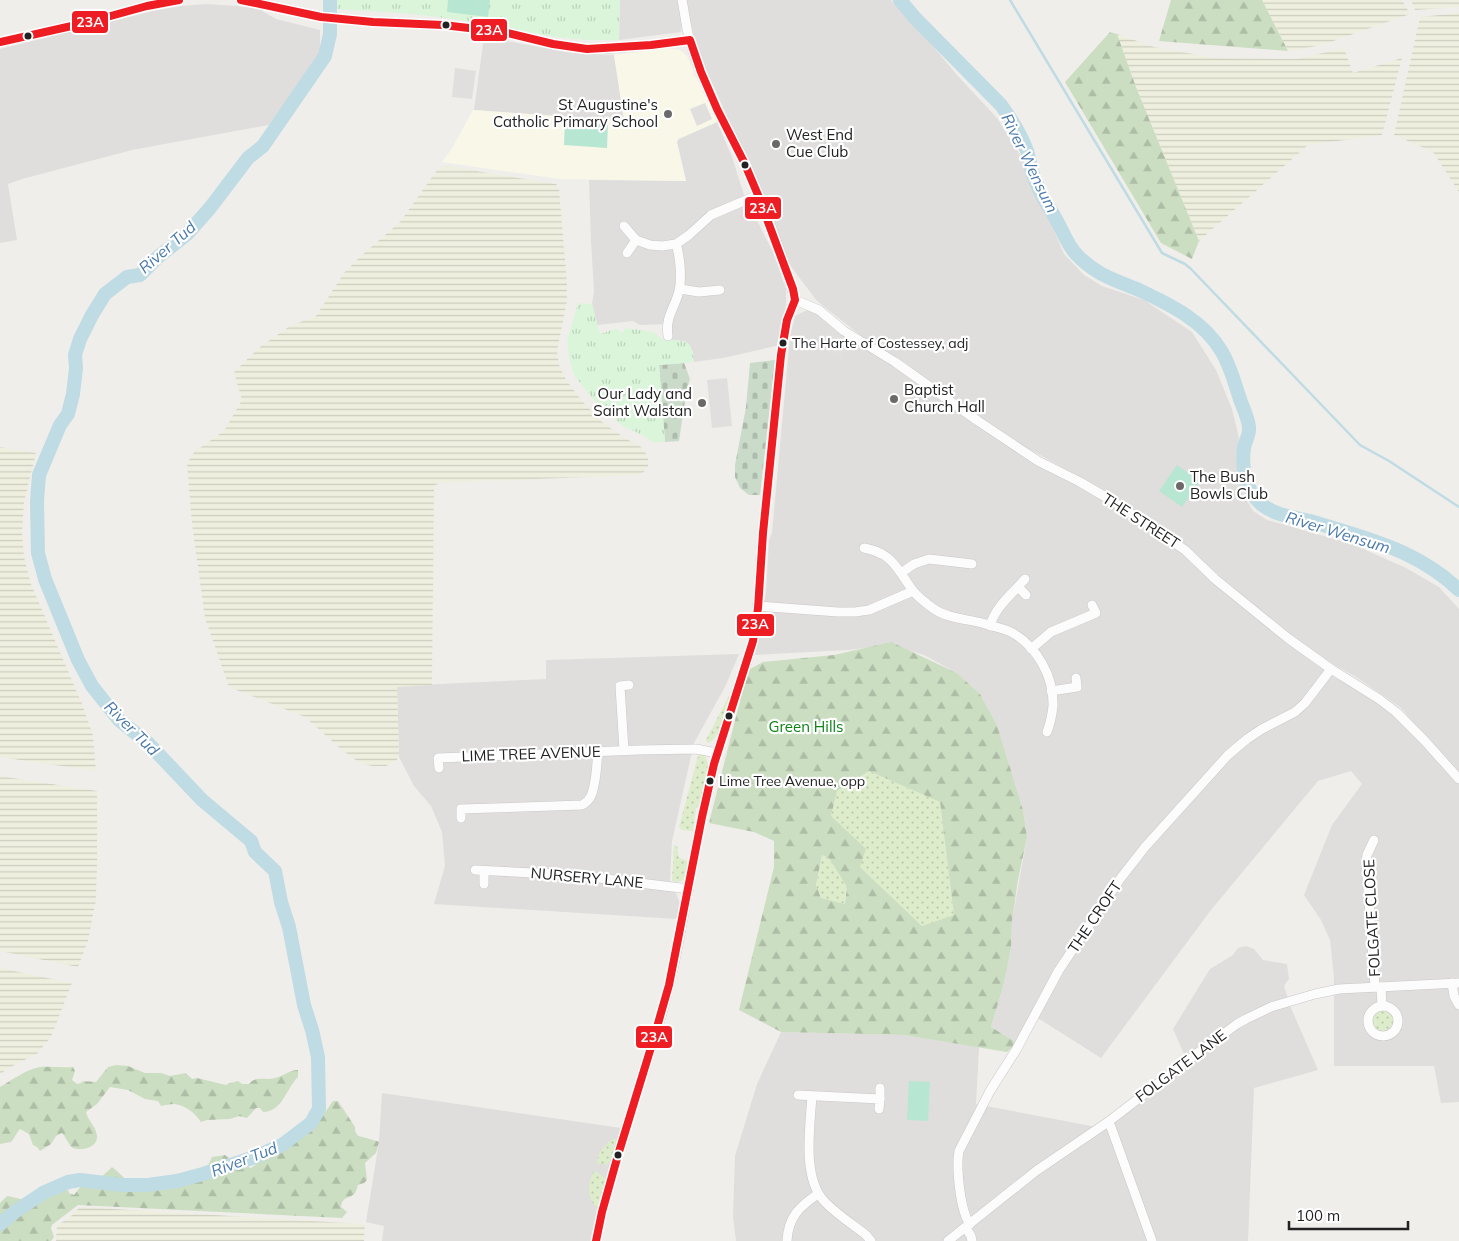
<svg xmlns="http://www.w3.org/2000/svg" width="1459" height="1241" font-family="Mulish,sans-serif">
<defs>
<pattern id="farmland-rules" width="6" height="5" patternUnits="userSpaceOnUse" patternTransform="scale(1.25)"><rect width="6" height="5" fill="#efefdf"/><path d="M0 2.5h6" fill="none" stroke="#cdcdbf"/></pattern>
<pattern id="grass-dots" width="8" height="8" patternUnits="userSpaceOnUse" patternTransform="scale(1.25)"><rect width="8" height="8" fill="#ddeccb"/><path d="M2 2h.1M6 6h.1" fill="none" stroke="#bdcaae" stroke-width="1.8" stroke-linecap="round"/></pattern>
<pattern id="forest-firs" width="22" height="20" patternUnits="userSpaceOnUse" patternTransform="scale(1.25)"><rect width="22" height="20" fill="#cbdec1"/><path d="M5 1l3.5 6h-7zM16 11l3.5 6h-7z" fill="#aebea6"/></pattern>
<pattern id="cemetery-stones" width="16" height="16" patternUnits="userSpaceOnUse" patternTransform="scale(1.25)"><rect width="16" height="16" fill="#cadbca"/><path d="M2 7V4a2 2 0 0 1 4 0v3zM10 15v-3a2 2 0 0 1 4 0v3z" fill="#adbcad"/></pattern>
<pattern id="park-tufts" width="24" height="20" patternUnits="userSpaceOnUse" patternTransform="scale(1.25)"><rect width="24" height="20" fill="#daf5da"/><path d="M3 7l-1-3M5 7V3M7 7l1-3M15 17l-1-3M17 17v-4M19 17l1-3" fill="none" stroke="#bbd2bb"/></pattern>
</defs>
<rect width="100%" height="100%" fill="#f0eeeb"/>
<g fill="#dfdedc">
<path d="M620,0H680L682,20L681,32L619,40Z"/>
<path d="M686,0H891L922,33L957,75L997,118L1025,163L1064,254L1084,275L1102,286L1144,300L1192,332L1216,370L1232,409L1239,438L1236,459L1243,494L1253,511L1267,520L1352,544L1406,568L1439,587L1459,609V775L1400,707L1356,677L1317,655L1291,637L1186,547L1103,490L1000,433L942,392L905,363L864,338L817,301L789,264L765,200L697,50Z"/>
<path d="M206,4L237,6L259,9L276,19L320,30V56L269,125L132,150L22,179L8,184L17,240L0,243V49L153,11L181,6Z"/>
<path d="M484,37L572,53L614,55L625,121L474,110Z"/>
<path d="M717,122L732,157L744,195L773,252L786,289V304L780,345L723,358L694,362L693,352L685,341L671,340L668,324L640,325L633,321L597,325L592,304L594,291L591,241L589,180L686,181L677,142L679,139Z"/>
<path d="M807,310L817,313L899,369L934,396L1166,538L1335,678L1367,693L1393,714L1459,782V1102L1441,1103L1434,1066H1334V978L1330,940L1321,920L1304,895L1332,825L1362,784L1351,771L1318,781L1211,910L1101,1058L1033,1015L1017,1043L991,1027L1003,987L1011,948L1012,921L1027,837L1023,810L997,725L980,694L957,673L924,655L891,645L848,650L755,655L766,592L769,540L772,533L790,337L795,316Z"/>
<path d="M739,654L726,685L694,743L672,841L670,881L680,903L677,919L434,904L445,866L442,832L431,806L414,786L399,757L397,686L546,679V660Z"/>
<path d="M1246,946L1254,949L1263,960L1287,964L1289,979L1284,986L1291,1008L1318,1070L1254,1088L1248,1241H736L733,1217L735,1156L757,1084L781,1032L904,1035L979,1047L976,1104L1107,1129L1156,1088L1189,1065L1173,1029L1210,969L1233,955L1238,948Z"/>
<path d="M382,1093L621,1128L591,1241H382L384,1226L366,1222L379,1142Z"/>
</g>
<path fill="#f8f7e8" d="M668,48L680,50L687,56L694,72L693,74L694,76L696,77L717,122L678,139L677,142L686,181L559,179L442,162L451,150L473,110L624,121L614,55Z"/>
<g fill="url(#farmland-rules)">
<path d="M1262,0H1402L1410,14L1322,45L1288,51Z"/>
<path d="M1411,0H1459V7L1415,10Z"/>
<path d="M1459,13V192L1433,152L1394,135L1420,17Z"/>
<path d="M1117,34L1154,47L1216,58L1296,59L1344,48L1353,73L1402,58L1382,135L1308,145L1199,241L1136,87Z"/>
<path d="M446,166L556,184L559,189L567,283V301L557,351L559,365L566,380L583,402L601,421L623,437L641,447L648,456V467L644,472L637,475L439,483L434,486L432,685L397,687L399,757L395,762L386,766H372L360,763L342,750L305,717L229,687L205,618L192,524L187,464L194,452L224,431L242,400L234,372L260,347L290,326L316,316L344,273L362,255L400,222L437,170Z"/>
<path d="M0,447L36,453L24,502L22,532L24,557L31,584L82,704L93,735L96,771L0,757Z"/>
<path d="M0,776L97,791V863L96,900L88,941L78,967L0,951Z"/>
<path d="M0,968L72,983L51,1037L37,1054L16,1064L0,1074Z"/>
<path d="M80,1207L365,1224L364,1241H56L57,1225L69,1218Z"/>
</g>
<g fill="url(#grass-dots)">
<path d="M735,690L726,712H725C721,722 719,740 707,743L706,740L731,692Z"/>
<path d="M701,754L705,755L709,767L701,804L696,808L693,831L682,830L679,827L698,756Z"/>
<path d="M869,771L940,802L954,915L922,926L860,867L831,816L837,790Z"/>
<path d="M674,845L677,846L679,858L688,861C687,872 687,885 672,881Z"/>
<path d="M822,855L829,858L847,887L845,904L821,898L816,885Z"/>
<circle cx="1383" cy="1021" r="12"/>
<path d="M613,1139H617L609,1163L606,1165L597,1163C597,1153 605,1144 613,1139Z"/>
<path d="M593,1172H597L605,1178V1183L598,1208C586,1200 588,1184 593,1172Z"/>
</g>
<g fill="url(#forest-firs)" fill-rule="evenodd">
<path d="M1171,0H1262L1288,51L1159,41Z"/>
<path d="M1110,32L1117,34L1136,87L1199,241L1192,259L1161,243L1065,82Z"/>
<path d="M891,642L957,673L980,694L997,725L1023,810L1027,837L1018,880L1012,921L1011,948L1003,987L991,1027L1017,1043L1007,1052L904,1035L781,1032L739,1010L774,867V841L754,832L709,823L743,689L750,669L763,662L834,655ZM869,771L940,802L954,915L922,926L860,867L866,849L831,816L837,791ZM822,855L829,858L847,887L845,904L821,898L816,885Z"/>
<path d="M116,1065L128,1066L145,1073H161L170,1076L186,1073L192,1079L197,1078L226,1085L230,1083L238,1081L242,1084H249C256,1075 266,1081 275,1078C284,1076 289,1070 298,1070V1077C286,1089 282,1112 263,1112L260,1108H256L247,1118L239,1116L230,1119L207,1120L201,1122C195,1113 185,1105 174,1104C170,1104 165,1105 161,1106L158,1101L145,1099L128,1090L110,1087L97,1104L86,1112C88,1121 96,1126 97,1136C98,1148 81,1151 73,1148C70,1147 65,1136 62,1133L56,1136L51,1144L40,1151L37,1147L33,1145L29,1134L20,1129C16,1133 15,1138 11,1142L0,1144V1087C12,1080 27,1069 40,1067C51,1066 62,1068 73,1067L75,1071L72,1080L77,1084L81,1083L83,1081L96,1082L108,1067Z"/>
<path d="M333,1101H338L355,1127V1131L358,1136C360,1136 378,1141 379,1142L376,1153L365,1163L367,1180L364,1183L358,1185C357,1187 356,1192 355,1193C349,1200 343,1195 341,1207L347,1212L342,1218L78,1205L52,1225L51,1228L54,1237L51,1241H0V1203L7,1196C18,1198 28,1202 40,1203C49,1197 57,1191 68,1190L69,1193L74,1195L82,1185C94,1184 104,1175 112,1167C122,1175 130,1185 143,1189C150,1192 194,1186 199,1180C204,1176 209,1163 212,1157L225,1155L231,1160L251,1168L268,1155L275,1154L287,1149L292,1143L315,1127Z"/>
</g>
<g fill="url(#cemetery-stones)">
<path d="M775,360L760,495H749L740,488L735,477V465L746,407L750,363Z"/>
<path d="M684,363L690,379L687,388L679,441L665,442L659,365Z"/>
</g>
<g fill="url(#park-tufts)">
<path d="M332,0H620L619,40H587L554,37L505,27L439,17L402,13L333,9Z"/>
<path d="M578,303L592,304L600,334L615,329L619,330L621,333L623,332L625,328L653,332L662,339L671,338L672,340C690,341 692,343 694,362L659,365L665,442H653L644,436L623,426L597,404L574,375L569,358L567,341Z"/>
</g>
<g fill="#b7e6d2">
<path d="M448,0H490L488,17L447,12Z"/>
<path d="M565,122L608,124L607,148L564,145Z"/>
<path d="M1177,465L1200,481L1182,507L1159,491Z"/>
<path d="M909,1081L930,1082L928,1121L907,1120Z"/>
</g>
<g fill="#e0dfde">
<path d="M455,68L476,71L472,99L452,97Z"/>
<path d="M705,103L712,119L697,126L690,109Z"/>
<path d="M830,325L852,340L842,360L823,350L826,346L819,342Z"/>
<path d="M727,378L732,426L712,428L707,380Z"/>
</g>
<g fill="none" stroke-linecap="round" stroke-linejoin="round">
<path stroke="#bfdbe3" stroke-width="2.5" d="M1010,0L1162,253L1185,264L1191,269L1360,445L1389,461L1459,507"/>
<g stroke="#bfdbe3" stroke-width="14">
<path d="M900,0L915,18L1001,105C1011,119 1021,134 1027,151C1030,160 1031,171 1035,180C1040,195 1051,209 1058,223C1064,234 1068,246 1077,255C1096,275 1115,280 1139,290C1171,305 1204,321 1222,352C1231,367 1235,385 1241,402C1244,410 1248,418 1249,427C1250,435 1245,441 1244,448C1241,468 1246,491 1261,504C1276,516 1293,517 1310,521C1321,524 1332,528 1343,531C1386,544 1426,558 1459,590"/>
<path d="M0,1224L16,1211L43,1193L68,1182L80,1180L122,1185H148L177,1181L203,1174L255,1157L282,1145L311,1123L319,1109L318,1057L312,1030L304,1005L289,927L281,902L275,871L255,852L251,841L202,800L148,743L119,720L92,686L78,660L45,579L38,553L37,501L39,475L60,425L68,414L73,394L76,368L75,355L80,339L92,315L105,294L127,277L140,275L158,257L187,234L210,208L248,158L263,146L325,56L330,34V0"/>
</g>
<g stroke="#c9c8c7" stroke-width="10">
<g id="minor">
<path d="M241,0L321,17L373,22L443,25L478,29L503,32L553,44L587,49H603L651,45L690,40"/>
<path d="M682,0C685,14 686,28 690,41C702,85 726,123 745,163C765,207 782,253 795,300"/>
<path d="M0,42L85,23L147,6L179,0"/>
<path d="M624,226L636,240L650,245L662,246L676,244L689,235L711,215L758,195"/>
<path d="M627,253L636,240"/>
<path d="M680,289L699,292L720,290"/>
<path d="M795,300L819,310L844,331L895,362L978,421L1038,461L1080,482L1114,502L1185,550L1215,579L1289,639L1331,669L1379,699L1396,712L1424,740L1459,779"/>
<path d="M668,336C665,316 675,308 679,291C682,278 680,256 676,244"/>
<path d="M864,548C873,550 881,552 888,558C899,567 905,581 914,592C920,599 927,604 934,609C947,618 966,619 982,623C991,626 1002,628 1011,632C1037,646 1054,677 1053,706C1052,715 1050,724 1047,732"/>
<path d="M901,573L914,564L929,559L972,564"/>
<path d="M1018,587L1026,595"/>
<path d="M757,606L838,612H855L869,610L913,591"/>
<path d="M990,626C995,607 1012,594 1025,579"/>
<path d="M1031,649L1051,632L1096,613L1092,605"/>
<path d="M1051,691L1077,687L1076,678"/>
<path d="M624,750L620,686L629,685"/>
<path d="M439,768L438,758L639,750L696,749L717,753"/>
<path d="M461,818V809L582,805C586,803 589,800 591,796C595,787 598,762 597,751"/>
<path d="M1374,840L1367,855L1366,861L1375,987"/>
<path d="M475,870L574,875L689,889"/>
<path d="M484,884V871"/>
<path d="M1452,983L1454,996L1459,1005"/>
<path d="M1381,987L1382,1006"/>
<circle cx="1383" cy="1021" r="15"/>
<path d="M798,1095L880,1099L879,1109"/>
<path d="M812,1096C810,1127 802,1177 824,1201C836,1214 852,1224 866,1235L871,1241"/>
<path d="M880,1099V1088"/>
<path d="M1108,1122L1111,1127L1152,1241"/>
<path d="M970,1224C960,1211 956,1167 959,1151L990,1091L1016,1050L1059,970L1120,879L1145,847L1228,755L1247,739L1262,729L1295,712L1305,703L1331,669"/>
<path d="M966,1228L971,1236L972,1241"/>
<path d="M596,1241C611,1163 640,1089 662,1013C683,939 690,863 708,789C713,767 719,745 726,724C735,696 746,669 753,641C759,612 759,582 761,554C766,499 772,444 778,389C781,362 782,323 795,300"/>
<path d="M787,1241C788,1217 800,1206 818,1194"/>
<path d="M948,1241L1036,1171L1108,1122L1199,1052L1237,1024L1246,1019L1271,1007L1315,994L1339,989L1459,983"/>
</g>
</g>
<use href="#minor" stroke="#fdfcfc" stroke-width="9"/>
<g stroke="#fff" stroke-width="11">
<g id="bus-1">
<path d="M241,0L321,17L373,22L443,25L503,32L553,44L587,49L651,45L690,40L701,72L717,109L744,162L758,195L793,289L795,300L787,320L781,355L763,533L758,608L753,641L714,764L702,817L669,985L653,1041L618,1155L602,1212L596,1241"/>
<path d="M0,42L85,23L147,6L179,0"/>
</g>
</g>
<use href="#bus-1" stroke="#ee1d23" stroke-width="8"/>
</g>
<g fill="#222" stroke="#fff" stroke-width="2">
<circle cx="446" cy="25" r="4.5"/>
<circle cx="28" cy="36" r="4.5"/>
<circle cx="745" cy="165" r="4.5"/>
<circle cx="783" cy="343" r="4.5"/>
<circle cx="729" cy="716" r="4.5"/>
<circle cx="710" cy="781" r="4.5"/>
<circle cx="618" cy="1155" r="4.5"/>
</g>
<g fill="#6a6968" stroke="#fff" stroke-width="2">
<circle cx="668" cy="114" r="5"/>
<circle cx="776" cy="144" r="5"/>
<circle cx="894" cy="399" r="5"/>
<circle cx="702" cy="403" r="5"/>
<circle cx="1180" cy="486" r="5"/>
</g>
<g text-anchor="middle" stroke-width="4.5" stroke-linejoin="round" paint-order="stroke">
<g font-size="14" fill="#222" stroke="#fff" text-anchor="start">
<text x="792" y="348">The Harte of Costessey, adj</text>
<text x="719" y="786">Lime Tree Avenue, opp</text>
</g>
<g font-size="15" fill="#222" stroke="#fff" text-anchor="start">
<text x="658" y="110" text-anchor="end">St Augustine's<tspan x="658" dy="17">Catholic Primary School</tspan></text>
<text x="786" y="140">West End<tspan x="786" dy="17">Cue Club</tspan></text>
<text x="904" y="395">Baptist<tspan x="904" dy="17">Church Hall</tspan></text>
<text x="692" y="399" text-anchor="end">Our Lady and<tspan x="692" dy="17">Saint Walstan</tspan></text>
<text x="1190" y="482">The Bush<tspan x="1190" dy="17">Bowls Club</tspan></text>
</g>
<g font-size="15" fill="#222" stroke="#fff">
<text transform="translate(1141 521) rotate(33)" y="5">THE STREET</text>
<text transform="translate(531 754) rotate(-2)" y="5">LIME TREE AVENUE</text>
<text transform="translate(587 878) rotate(5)" y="5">NURSERY LANE</text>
<text transform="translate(1095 917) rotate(-56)" y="5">THE CROFT</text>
<text transform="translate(1372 918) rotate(-93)" y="5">FOLGATE CLOSE</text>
<text transform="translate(1181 1066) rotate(-37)" y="5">FOLGATE LANE</text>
</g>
<g font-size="15" fill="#0c8416" stroke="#fff">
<text x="806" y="732">Green Hills</text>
</g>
<g font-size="16" font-style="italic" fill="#4a7aab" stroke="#fff">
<text transform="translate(1030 163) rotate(64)" y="6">River Wensum</text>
<text transform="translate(167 247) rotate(-41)" y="6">River Tud</text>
<text transform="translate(1338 532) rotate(17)" y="6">River Wensum</text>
<text transform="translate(132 728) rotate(45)" y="6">River Tud</text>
<text transform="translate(244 1159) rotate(-21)" y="6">River Tud</text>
</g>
</g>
<g stroke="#fff" stroke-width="2">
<rect x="71" y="10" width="38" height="24" rx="5" fill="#ee1d23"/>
<rect x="470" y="18" width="38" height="24" rx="5" fill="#ee1d23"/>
<rect x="744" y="196" width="38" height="24" rx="5" fill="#ee1d23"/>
<rect x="736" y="613" width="39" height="24" rx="5" fill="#ee1d23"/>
<rect x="635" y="1025" width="38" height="24" rx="5" fill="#ee1d23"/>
</g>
<g font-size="14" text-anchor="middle" font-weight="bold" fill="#fff">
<text x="90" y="27">23A</text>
<text x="489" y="35">23A</text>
<text x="763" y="213">23A</text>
<text x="755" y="629">23A</text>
<text x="654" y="1042">23A</text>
</g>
<path d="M1289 1221v8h119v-8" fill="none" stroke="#222222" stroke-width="2.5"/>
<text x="1296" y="1221" font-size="15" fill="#222222" stroke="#ffffff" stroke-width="4" paint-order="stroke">100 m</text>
</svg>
